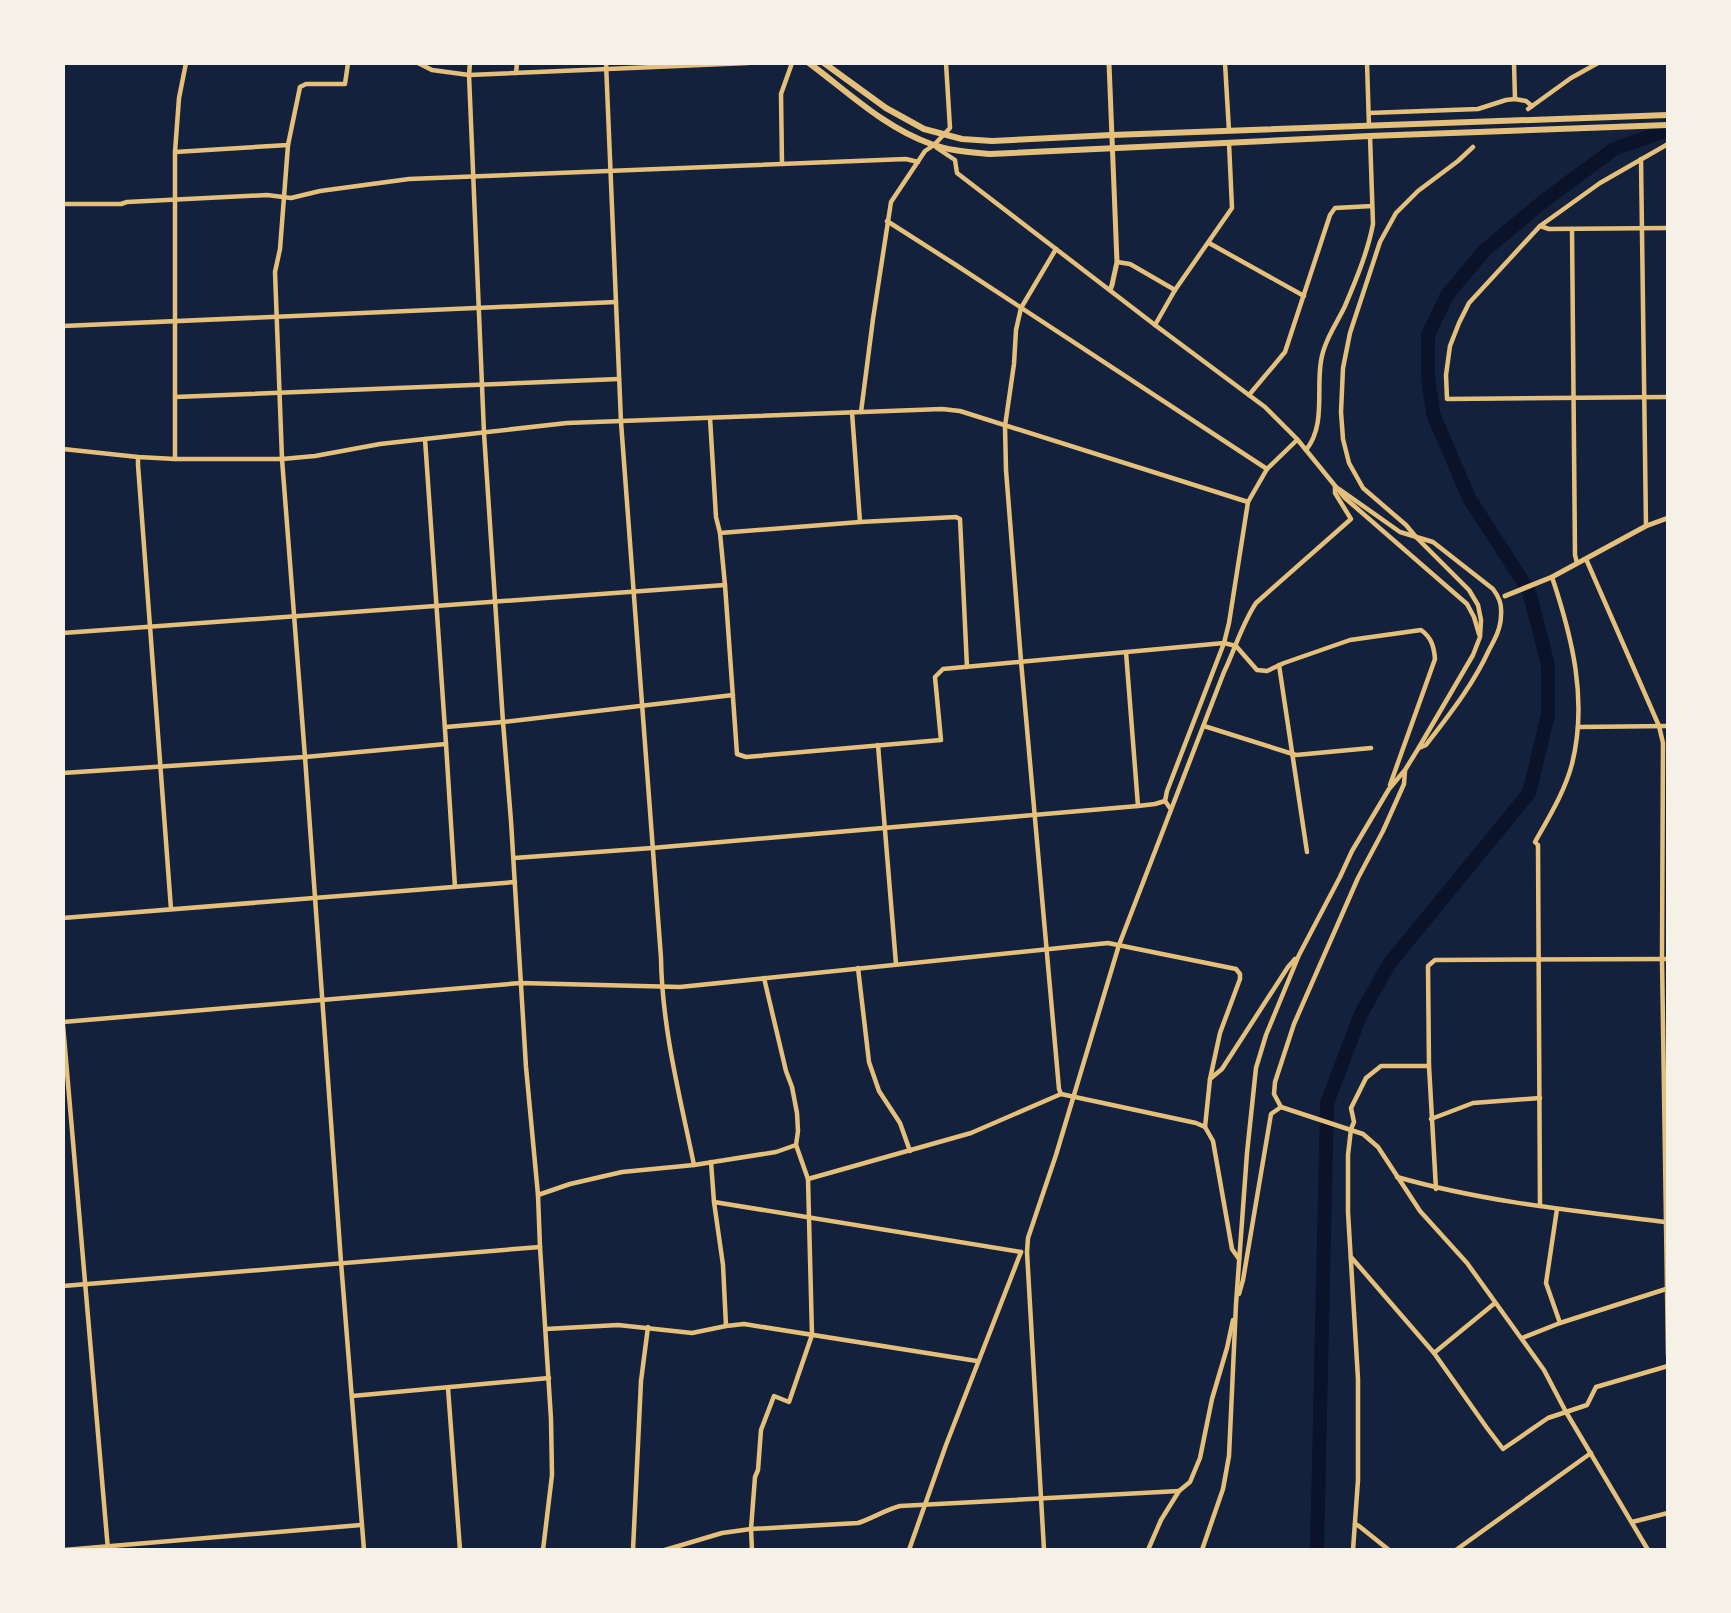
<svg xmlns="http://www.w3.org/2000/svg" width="1731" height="1613" font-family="Roboto,sans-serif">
<rect width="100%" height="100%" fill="#14213d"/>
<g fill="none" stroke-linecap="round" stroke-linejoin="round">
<path stroke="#0b132b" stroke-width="14" d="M1317,1550L1327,1103L1360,1016L1389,964L1529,793L1548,715V665L1529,591L1469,498L1433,414L1428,376V335L1447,295L1484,251L1541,203L1614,149L1668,130"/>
<g stroke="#e5c07b" stroke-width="4.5">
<path d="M418,63L432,70L469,75L748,63"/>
<path d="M470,63L469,75L484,433L503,722L511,821L526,1067L538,1195L540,1247L551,1419L552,1475L543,1550"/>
<path d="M606,63L621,422L661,958C662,1028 680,1097 694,1165"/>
<path d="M1225,63L1229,131"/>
<path d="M1367,63L1369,126"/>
<path d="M1514,63L1515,99"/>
<path d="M516,73L517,63"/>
<path d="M1528,109L1571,78L1598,63"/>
<path d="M1369,113L1478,109L1506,100L1515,99L1526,101L1532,106"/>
<path d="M1668,144L1600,183L1540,226L1469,303L1459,323L1450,346L1446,375L1447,399L1668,397"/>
<path d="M288,145L280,249L275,272L282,459L305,757L341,1262L364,1550"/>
<path d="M937,148L955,160L957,173L1155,325L1265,407L1297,439L1345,498L1467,604L1474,617L1479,634"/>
<path d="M175,152L288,145L300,87L306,84H345L348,63"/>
<path d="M1641,159L1646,526"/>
<path d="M782,164L781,94L792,63"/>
<path d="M63,204H121L127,202L267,195L291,198L320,191L409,179L906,159L918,162"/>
<path d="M887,221L956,265L1267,469"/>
<path d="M1540,226L1549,229L1668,228"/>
<path d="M1572,229L1575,555L1577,563"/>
<path d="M1209,243L1304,296"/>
<path d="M1056,249L1021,308L1016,330L1014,364L1005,426L1006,470L1021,661L1059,1089L1061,1094"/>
<path d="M1117,262L1130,264L1175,290"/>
<path d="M1155,325L1175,290L1232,208L1229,143"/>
<path d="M63,326L616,302"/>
<path d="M1249,395L1285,352L1330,215L1335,208L1372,206"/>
<path d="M175,397L619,379"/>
<path d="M852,412L860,522"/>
<path d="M861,412L873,319L891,202L925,151L934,145L950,128L946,63"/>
<path d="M710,418L716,517L720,533"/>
<path d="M425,439L446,744L455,887"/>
<path d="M63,449L138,457L175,459H282L315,456L380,444L567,423L942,409L960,411L1248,502"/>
<path d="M1306,450C1326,425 1316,390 1321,361C1324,341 1337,323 1345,306C1356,280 1368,251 1373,224L1370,136"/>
<path d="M138,457V465L171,909"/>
<path d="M175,459V152L179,98L186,63"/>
<path d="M1339,489L1400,532L1433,542L1493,589C1499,597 1502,604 1501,615C1501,628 1495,639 1489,650C1473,685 1449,715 1426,745L1419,748"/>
<path d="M1586,559L1659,726L1663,743L1662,959L1668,1355"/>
<path d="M63,633L725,585"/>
<path d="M1126,652L1138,806"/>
<path d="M1279,665L1307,852"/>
<path d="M967,667L960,519L956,517L860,522L720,533L725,585L737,754L746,757L941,740L935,677L943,669L1224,643L1236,646L1257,670L1267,671L1284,663L1350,640L1421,630C1431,637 1434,646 1435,659L1390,785"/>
<path d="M1204,726L1296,755L1371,748"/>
<path d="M446,727L503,722L733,695"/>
<path d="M1578,727L1668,726"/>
<path d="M878,745L896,964"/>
<path d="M1405,771L1404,784L1383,831L1358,878L1294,1024L1275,1082L1274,1094L1281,1107L1363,1134L1378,1147L1420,1211L1467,1263L1544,1370L1566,1412L1648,1550"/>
<path d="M63,773L305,757L446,744"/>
<path d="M1170,808L1165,801L1167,791L1224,643L1229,623L1248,502L1267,469L1297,440"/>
<path d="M514,858L652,848L1138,806L1155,804L1165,801"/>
<path d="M63,918L515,882"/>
<path d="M858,968L869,1062L879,1091L900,1123L910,1151"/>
<path d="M63,1022L521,983L680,987L1108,943L1236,969L1240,974V979L1220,1033L1210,1079"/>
<path d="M63,1025L108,1550"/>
<path d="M1431,1119L1473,1103L1540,1098"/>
<path d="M711,1162L714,1202L723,1265L726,1326"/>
<path d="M1397,1177C1484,1202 1576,1211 1665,1222"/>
<path d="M808,1179L971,1133L1061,1094L1196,1123L1205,1127"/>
<path d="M1436,1189L1429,1066L1428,966L1435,960L1668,959"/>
<path d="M538,1195L570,1184L622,1172L694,1165L776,1152L796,1145"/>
<path d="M714,1202L1021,1252"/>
<path d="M1540,1206L1538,845L1535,842C1549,817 1565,791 1572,764C1588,700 1572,637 1552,577"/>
<path d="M1557,1209L1546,1283L1560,1323"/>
<path d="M1351,1257L1434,1353L1487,1428L1503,1449L1548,1418L1587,1405L1596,1387L1668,1366"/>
<path d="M1239,1259L1232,1249L1213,1141L1205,1127L1210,1079L1222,1069L1288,967L1295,959"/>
<path d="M63,1286L540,1247"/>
<path d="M1239,1294L1243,1280L1271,1114L1281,1107"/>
<path d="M546,1329L618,1325L692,1333L726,1326L744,1324L977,1361"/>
<path d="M1522,1338L1560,1323L1666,1289"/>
<path d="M1434,1353L1495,1303"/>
<path d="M448,1388L460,1550"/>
<path d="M352,1396L549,1378"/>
<path d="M1632,1522L1668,1513"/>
<path d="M1355,1524L1359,1526L1389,1550"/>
<path d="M64,1550L361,1525"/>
<path d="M633,1550L641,1381L648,1327"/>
<path d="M665,1550L722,1533L751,1529L858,1523C873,1518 885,1510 900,1506L1179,1491"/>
<path d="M752,1550L751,1529L755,1477L758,1470L761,1430L774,1396L789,1402L812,1335L808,1179L796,1145L798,1131L797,1113L792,1087L786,1071L764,978"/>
<path d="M909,1550L946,1445L1021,1252"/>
<path d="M1044,1550L1027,1252L1028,1238L1056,1155L1119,945L1224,672C1235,649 1242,624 1256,603L1351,519L1335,493V486"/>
<path d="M1148,1550L1161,1520L1179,1491L1190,1482L1200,1458L1212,1399L1227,1348L1233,1320"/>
<path d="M1202,1550L1223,1489L1229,1456L1236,1304L1247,1153L1256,1068L1266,1035L1299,955L1340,877L1352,851L1389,789L1405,770L1418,749L1473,655L1480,637L1481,620L1478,605L1469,590L1416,537L1406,525L1363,488L1349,463L1343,439L1341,412L1343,368L1350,333L1380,242L1396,213L1418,191L1458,161L1473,147"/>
<path d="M1353,1550L1358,1480V1379L1348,1212V1155L1351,1129L1354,1122L1351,1108L1366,1078L1381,1066H1429"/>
<path d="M1456,1550L1591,1453"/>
</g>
<g stroke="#e5c07b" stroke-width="5">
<path d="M1109,63L1117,262L1112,285L1110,290"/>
<path d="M1505,596L1552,577L1646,526L1668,518"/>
</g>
<g stroke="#e5c07b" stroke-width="6">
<path d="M809,63C848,92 885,128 931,144C950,151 970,152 990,154L1370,136L1668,125"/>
<path d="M824,63L886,108L924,129L962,139L992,141L1112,135L1668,115"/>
</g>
</g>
<rect width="1731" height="1613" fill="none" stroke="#f6f1e7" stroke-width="130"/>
</svg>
